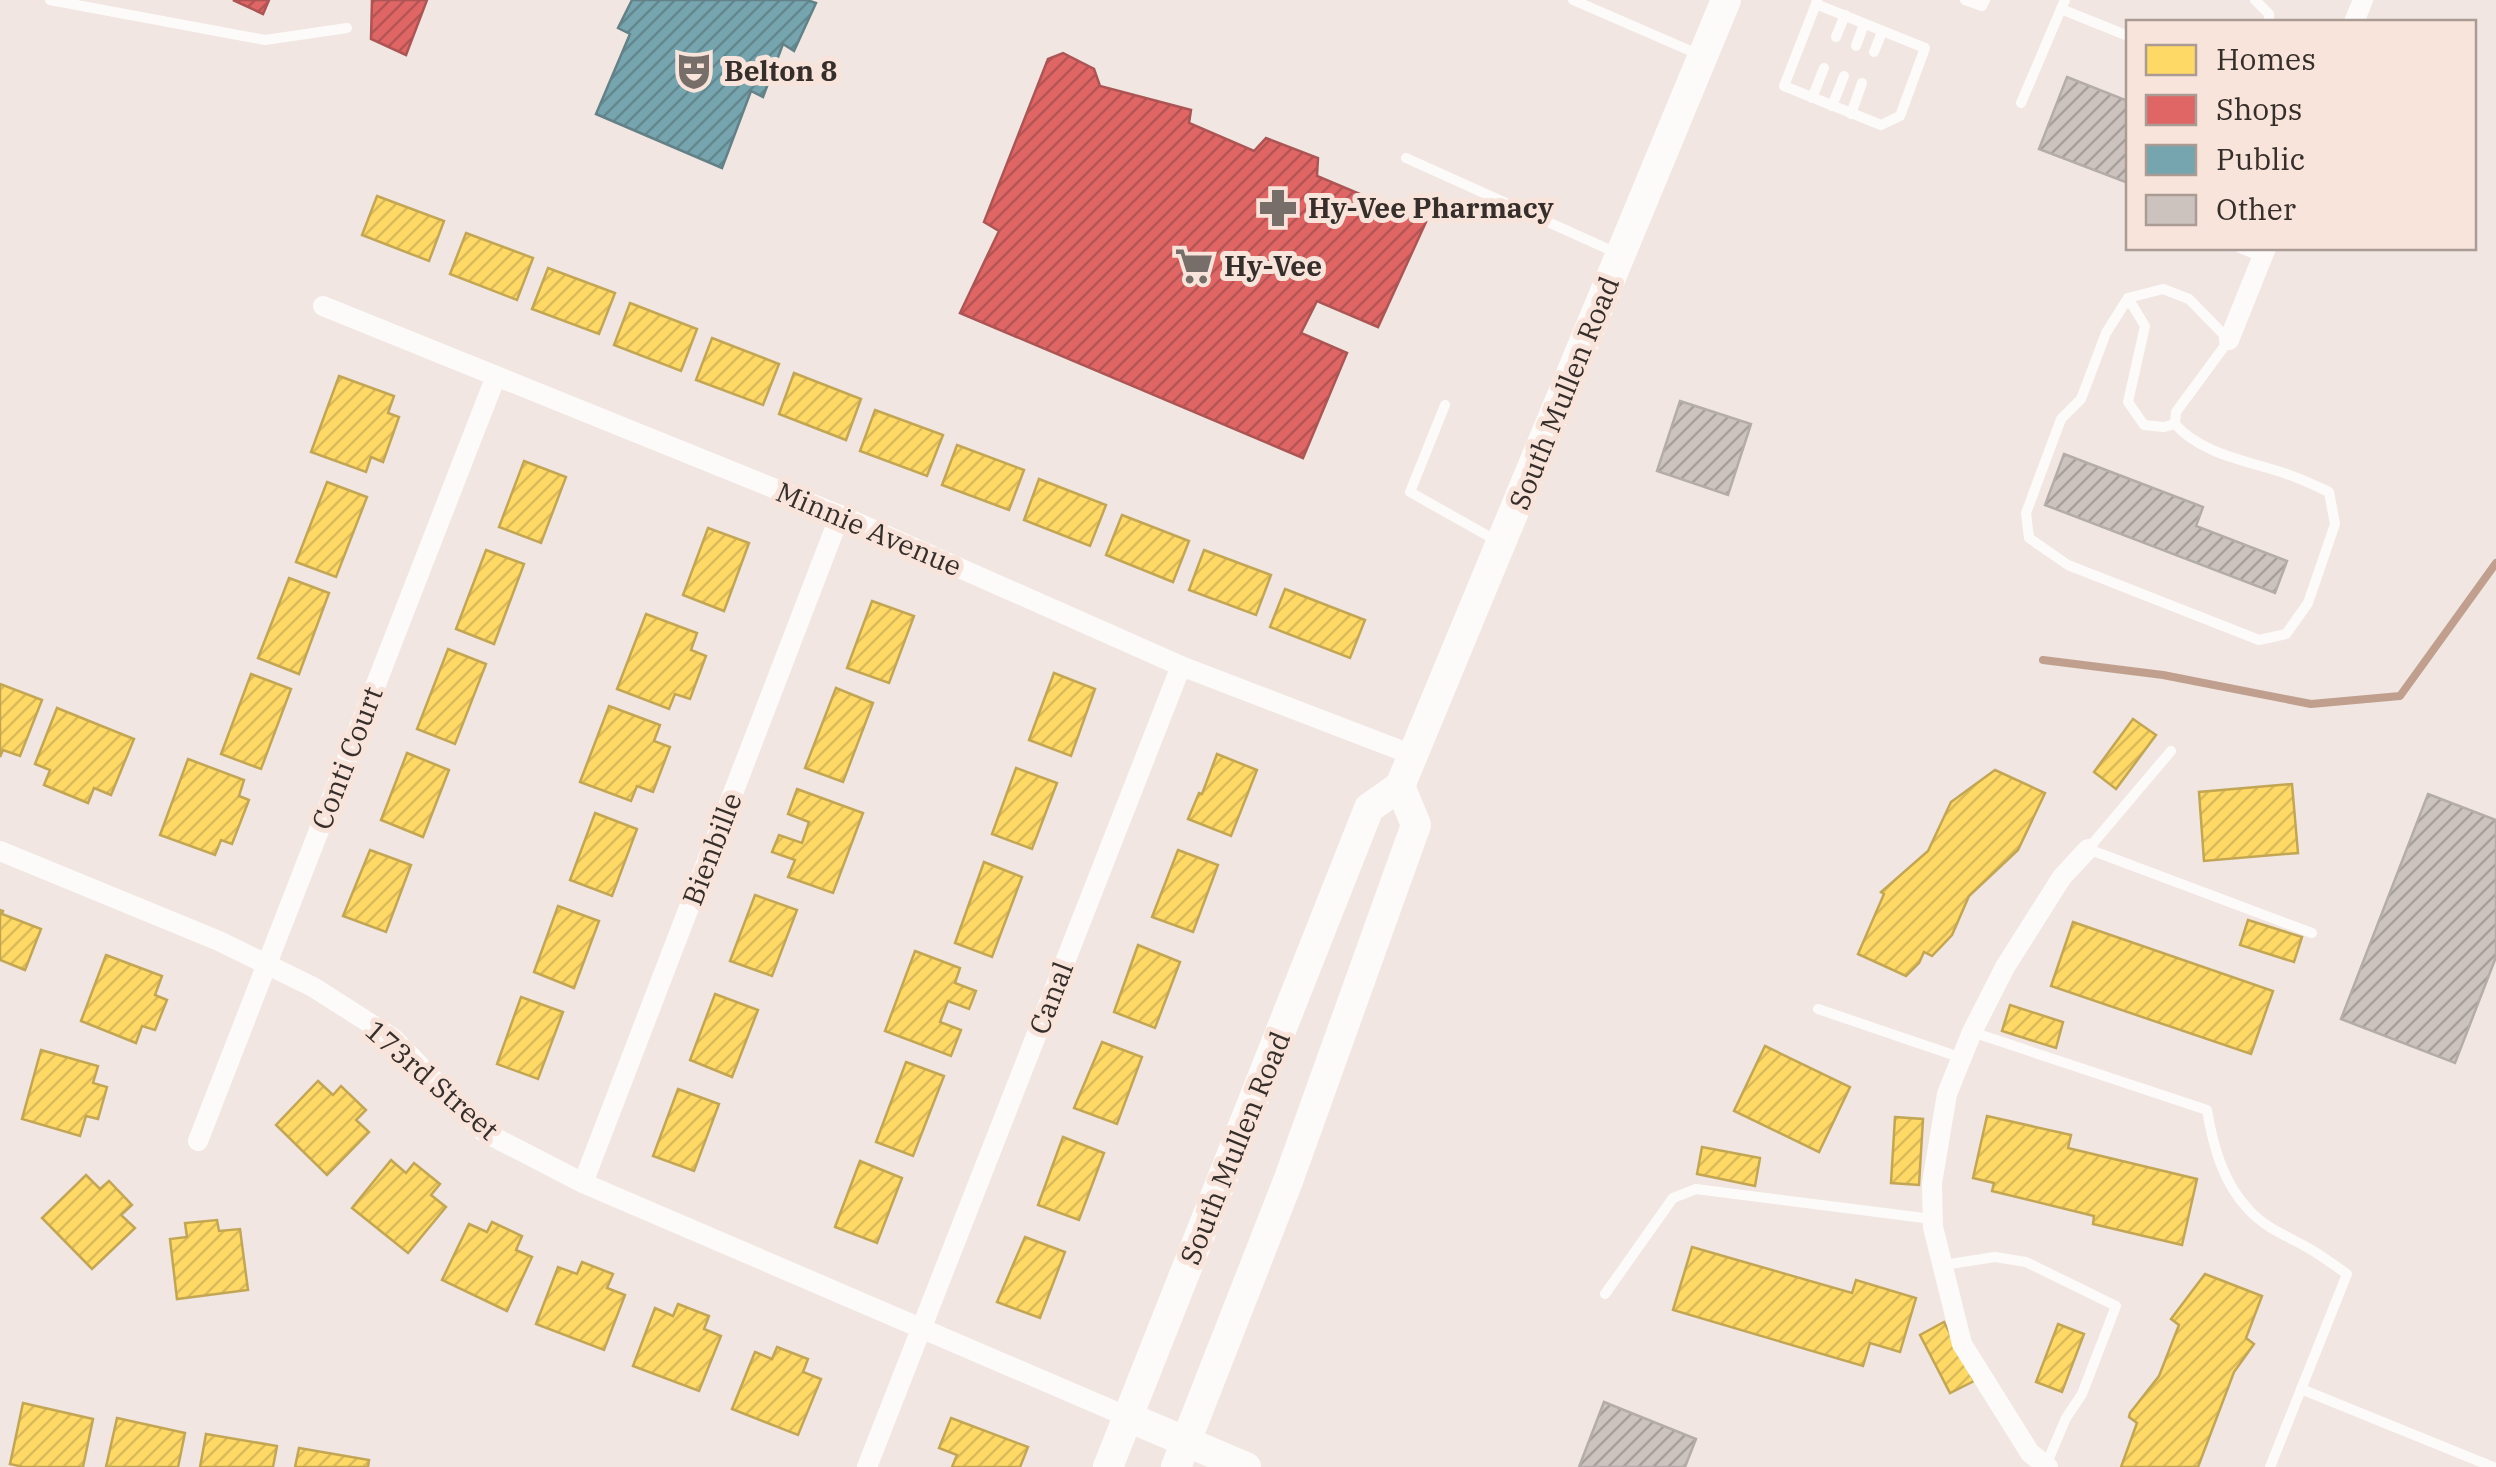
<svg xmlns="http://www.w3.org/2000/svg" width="2496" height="1467" font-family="'IBM Plex Serif',serif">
<defs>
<pattern id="homes-hatch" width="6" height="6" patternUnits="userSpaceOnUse" patternTransform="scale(2.5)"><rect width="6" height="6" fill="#ffd966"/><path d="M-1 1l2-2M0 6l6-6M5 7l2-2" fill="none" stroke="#dbbb59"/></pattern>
<pattern id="shops-hatch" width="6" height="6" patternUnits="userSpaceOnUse" patternTransform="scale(2.5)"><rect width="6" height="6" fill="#e06666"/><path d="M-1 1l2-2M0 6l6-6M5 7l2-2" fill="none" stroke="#b65454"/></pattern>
<pattern id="public-hatch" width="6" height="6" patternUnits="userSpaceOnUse" patternTransform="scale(2.5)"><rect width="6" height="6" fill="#76a5af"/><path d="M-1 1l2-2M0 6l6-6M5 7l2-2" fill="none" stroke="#62878f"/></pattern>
<pattern id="building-hatch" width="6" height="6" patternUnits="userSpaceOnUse" patternTransform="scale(2.5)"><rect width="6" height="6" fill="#ccc3bf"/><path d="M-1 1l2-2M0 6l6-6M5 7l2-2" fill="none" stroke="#a69f9b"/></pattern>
</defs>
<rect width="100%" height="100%" fill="#f1e6e1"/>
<g fill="url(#homes-hatch)" stroke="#c3a654" stroke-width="2.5">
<path d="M377,196L444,221L429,261L362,235Z"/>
<path d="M466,233L533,258L517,300L450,274Z"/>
<path d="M548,268L615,293L599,334L532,309Z"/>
<path d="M630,303L697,329L681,371L614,345Z"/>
<path d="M712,338L779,364L763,405L696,380Z"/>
<path d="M794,373L861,399L846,440L779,414Z"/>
<path d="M339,376L394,396L388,413L399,417L383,462L371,457L366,472L311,452Z"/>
<path d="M875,410L943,435L927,476L860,451Z"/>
<path d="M957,445L1024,470L1009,510L942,485Z"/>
<path d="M524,461L566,477L541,543L499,527Z"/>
<path d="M1039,479L1106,505L1090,546L1024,520Z"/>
<path d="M327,482L367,497L336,577L296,562Z"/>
<path d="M1122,515L1189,541L1173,582L1106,555Z"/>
<path d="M708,528L749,543L724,611L683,595Z"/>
<path d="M486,550L524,564L494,644L456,629Z"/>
<path d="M1204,550L1271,575L1256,615L1189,590Z"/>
<path d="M289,578L329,593L299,674L258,658Z"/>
<path d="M1285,589L1365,620L1350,658L1270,627Z"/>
<path d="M872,601L914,616L889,683L847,668Z"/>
<path d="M646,614L697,633L691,650L706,656L690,699L675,694L669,709L617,689Z"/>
<path d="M448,649L486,664L455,744L417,729Z"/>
<path d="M1054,673L1095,689L1071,756L1029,740Z"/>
<path d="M251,674L291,689L261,769L221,754Z"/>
<path d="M0,684L42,700L20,756L3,750L0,757Z"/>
<path d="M836,688L873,703L843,782L805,768Z"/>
<path d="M609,706L660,725L654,741L670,747L653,792L637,786L631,801L580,782Z"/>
<path d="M57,708L134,739L111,795L94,788L88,803L44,785L50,770L35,764Z"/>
<path d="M2133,719L2156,735L2116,789L2094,772Z"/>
<path d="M407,753L449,770L423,837L381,820Z"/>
<path d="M1217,754L1257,770L1231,836L1188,819L1199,793L1202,794Z"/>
<path d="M188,759L244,780L239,796L249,800L232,844L221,840L215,855L160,835Z"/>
<path d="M1016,768L1057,783L1032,849L992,834Z"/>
<path d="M1995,770L2045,793L2018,850L1969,896L1952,935L1932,956L1924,952L1919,963L1906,976L1858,954L1884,894L1881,892L1928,851L1951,802Z"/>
<path d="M2292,784L2298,853L2204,861L2199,792Z"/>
<path d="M797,789L863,813L833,893L788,877L795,860L772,852L779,835L802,843L809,822L788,814Z"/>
<path d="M595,813L637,829L612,896L570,880Z"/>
<path d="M370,850L411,865L386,932L343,916Z"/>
<path d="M1178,850L1218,865L1193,932L1152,917Z"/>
<path d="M984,862L1022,877L992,957L955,943Z"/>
<path d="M755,895L797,910L772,976L730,961Z"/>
<path d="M558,906L599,921L574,988L534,972Z"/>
<path d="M0,910L3,911L2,914L41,929L25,970L0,960Z"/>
<path d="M2248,920L2302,937L2294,962L2240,945Z"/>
<path d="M2073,922L2273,991L2251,1054L2051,986Z"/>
<path d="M1138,945L1180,962L1155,1028L1114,1012Z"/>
<path d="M915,951L960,968L955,983L976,991L969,1009L948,1001L940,1022L961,1030L951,1056L885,1031Z"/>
<path d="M106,955L162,976L155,995L167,1000L155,1030L142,1026L136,1043L81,1021Z"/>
<path d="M715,994L758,1010L732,1077L690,1060Z"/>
<path d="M521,997L563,1012L538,1079L497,1064Z"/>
<path d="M2010,1005L2063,1022L2056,1048L2002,1031Z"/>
<path d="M1102,1042L1142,1057L1117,1124L1074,1108Z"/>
<path d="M1765,1046L1850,1087L1819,1152L1734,1111Z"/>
<path d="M41,1050L98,1066L93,1083L107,1087L98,1119L86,1116L80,1136L22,1119Z"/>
<path d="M906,1062L944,1076L913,1156L876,1142Z"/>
<path d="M318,1081L333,1095L341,1086L366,1110L356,1120L369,1132L327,1175L276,1125Z"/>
<path d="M678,1089L719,1104L694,1171L653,1156Z"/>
<path d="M1987,1116L2071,1135L2068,1148L2197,1179L2182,1245L2093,1224L2094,1216L1992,1191L1994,1183L1973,1178Z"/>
<path d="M1895,1117L1923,1119L1919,1185L1891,1183Z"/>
<path d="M1063,1137L1104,1153L1079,1220L1038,1205Z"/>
<path d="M1702,1147L1760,1158L1755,1186L1697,1174Z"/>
<path d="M391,1160L406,1173L414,1163L440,1184L431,1195L446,1207L408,1253L352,1208Z"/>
<path d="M860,1161L902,1178L877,1243L835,1227Z"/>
<path d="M86,1175L100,1189L109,1181L132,1205L121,1215L135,1228L92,1269L42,1218Z"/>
<path d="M217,1220L219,1231L240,1229L248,1290L177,1299L170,1239L187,1237L185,1223Z"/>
<path d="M492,1222L522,1236L516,1250L532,1257L507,1311L442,1280L469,1224L487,1232Z"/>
<path d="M1025,1237L1065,1252L1040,1318L997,1302Z"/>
<path d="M1692,1247L1852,1293L1856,1280L1916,1298L1900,1352L1870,1343L1863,1366L1673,1310Z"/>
<path d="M582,1262L613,1274L607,1288L625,1295L604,1350L536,1324L558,1267L577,1274Z"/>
<path d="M2205,1274L2262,1296L2246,1338L2254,1344L2234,1372L2198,1467H2121L2137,1423L2129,1417L2130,1413L2159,1376L2179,1325L2171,1319Z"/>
<path d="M678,1304L709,1316L704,1329L721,1336L699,1391L633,1366L655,1308L673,1316Z"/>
<path d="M1944,1322L1974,1381L1950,1393L1920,1335Z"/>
<path d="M2058,1324L2084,1334L2062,1392L2036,1382Z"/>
<path d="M777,1347L808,1359L803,1372L821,1379L798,1435L732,1409L755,1352L772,1359Z"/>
<path d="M23,1403L93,1419L83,1467H23L10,1464Z"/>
<path d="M117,1418L185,1433L178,1467H106Z"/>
<path d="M951,1418L1028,1447L1020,1467H952L957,1455L939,1448Z"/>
<path d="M206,1434L277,1446L273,1467H200Z"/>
<path d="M299,1448L369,1460L368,1467H295Z"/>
</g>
<g fill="url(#shops-hatch)" stroke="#ad5554" stroke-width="2.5">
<path d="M233,0H269L263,14Z"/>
<path d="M372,0H427L406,55L371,39Z"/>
<path d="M1063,53L1094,69L1100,86L1191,110L1189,123L1254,151L1266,138L1318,158L1317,176L1426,222L1378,327L1317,301L1301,333L1347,353L1303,458L960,313L999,231L984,222L1048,59Z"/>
</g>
<path fill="url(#public-hatch)" stroke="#638187" stroke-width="2.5" d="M632,0H807L816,3L794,51L783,44L763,97L751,91L722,168L596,114L630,34L618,28Z"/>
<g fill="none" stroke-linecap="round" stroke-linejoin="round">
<path stroke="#c09f8f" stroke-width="8" d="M2043,660L2163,675L2311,704L2400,696L2496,563"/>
</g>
<g fill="url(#building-hatch)" stroke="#b4aca8" stroke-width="2.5">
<path d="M2067,77L2128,101V183L2039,149Z"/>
<path d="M1680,401L1751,424L1728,495L1657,471Z"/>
<path d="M2064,454L2203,507L2196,526L2287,561L2275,593L2045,505Z"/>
<path d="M2428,794L2496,820V957L2455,1063L2341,1019Z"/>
<path d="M1604,1402L1696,1439L1685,1467H1579Z"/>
</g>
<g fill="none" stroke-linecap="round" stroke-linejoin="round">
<g stroke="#fdfbfa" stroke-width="10">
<path d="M50,0L265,40L347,28"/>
<path d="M1573,0L1700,55"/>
<path d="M1965,0L1982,6L1985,0"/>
<path d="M2065,0L2061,9L2128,36"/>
<path d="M2255,0L2269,14V22"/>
<path d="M1816,4L1925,48L1900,116L1881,125L1784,86L1816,4L1817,0"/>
<path d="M1836,37L1845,15"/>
<path d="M1856,46L1864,24"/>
<path d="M1874,52L1882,32"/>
<path d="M1812,98L1824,68"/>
<path d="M2021,103L2061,9"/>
<path d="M1832,106L1844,76"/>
<path d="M1851,114L1862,83"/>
<path d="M1406,158L1619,254"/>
<path d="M2240,248L2262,257"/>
<path d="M2163,289L2189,299L2229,340L2176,412L2175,424C2201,454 2248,461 2284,473C2300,478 2314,485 2329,492L2335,524L2308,603L2286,634L2259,640L2068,565L2029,538L2026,513L2061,419L2081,399L2106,333L2128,298Z"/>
<path d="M2128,298L2145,326L2128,402L2144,425L2164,427L2175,424"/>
<path d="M1445,405L1410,492L1497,541"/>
<path d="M2171,751L2088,849L2312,933"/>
<path d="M1818,1009L1962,1058"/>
<path d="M1972,1032L2207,1110C2213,1146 2223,1183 2249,1210C2267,1230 2293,1238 2315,1252C2326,1259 2337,1267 2347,1274L2270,1467"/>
<path d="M1943,1265L1995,1257L2026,1262L2116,1306L2082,1394L2066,1418L2046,1465"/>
<path d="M1605,1294L1673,1198L1696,1189L1932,1219"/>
<path d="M2301,1389L2493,1467"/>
</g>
<g stroke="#fdfbfa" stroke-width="20">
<path d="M2354,22L2363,0"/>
<path d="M323,306L840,515L1181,666L1413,755"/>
<path d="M2229,340L2266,248"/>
<path d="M0,851L219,941L313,987L393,1038L484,1132L583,1183L1128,1417"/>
<path d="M198,1141L496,376"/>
<path d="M583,1183L840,515"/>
<path d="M867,1467L1181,666"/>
<path d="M2048,1467L2030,1453L1962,1344L1933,1227L1932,1183L1947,1094L1972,1032L2005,967L2062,877L2088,849"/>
</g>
<g stroke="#fdfbfa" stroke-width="30">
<path d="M1128,1417L1246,1467"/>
<path d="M1108,1467L1369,808L1400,786L1726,0"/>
<path d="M1176,1467L1288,1181L1416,825L1400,786"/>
</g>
</g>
<defs>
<g id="theatre-bare" transform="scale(3)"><path d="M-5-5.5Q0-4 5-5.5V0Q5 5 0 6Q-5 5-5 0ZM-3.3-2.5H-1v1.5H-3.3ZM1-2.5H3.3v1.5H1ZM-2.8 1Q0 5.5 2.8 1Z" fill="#776e6a" stroke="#f8e4da" stroke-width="2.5" paint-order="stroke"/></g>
<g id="pharmacy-bare" transform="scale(3)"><path d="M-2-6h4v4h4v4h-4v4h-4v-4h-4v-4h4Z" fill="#776e6a" stroke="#f8e4da" stroke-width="2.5" paint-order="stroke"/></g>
<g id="supermarket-bare" transform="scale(3)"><path d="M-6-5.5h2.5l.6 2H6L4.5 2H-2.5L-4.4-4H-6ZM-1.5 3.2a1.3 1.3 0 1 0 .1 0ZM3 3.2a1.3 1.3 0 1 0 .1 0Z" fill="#776e6a" stroke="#f8e4da" stroke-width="2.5" paint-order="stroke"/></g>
</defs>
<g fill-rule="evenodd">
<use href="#theatre-bare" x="694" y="71"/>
<use href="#pharmacy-bare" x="1278" y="208"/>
<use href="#supermarket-bare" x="1194" y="266"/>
</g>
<g text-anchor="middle" stroke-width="10" stroke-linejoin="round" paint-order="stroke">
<g font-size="28" font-weight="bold" fill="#362e2a" stroke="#f8e4da" text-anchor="start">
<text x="724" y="81">Belton 8</text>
<text x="1308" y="218">Hy-Vee Pharmacy</text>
<text x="1224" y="276">Hy-Vee</text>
</g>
<g font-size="28" fill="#362e2a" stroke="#f8e4da">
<text transform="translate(1564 393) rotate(-68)" y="10">South Mullen Road</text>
<text transform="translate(869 529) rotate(23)" y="10">Minnie Avenue</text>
<text transform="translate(347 758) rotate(-69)" y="10">Conti Court</text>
<text transform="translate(712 849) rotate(-69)" y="10">Bienbille</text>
<text transform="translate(1051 998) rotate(-69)" y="10">Canal</text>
<text transform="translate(432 1080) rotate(41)" y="10">173rd Street</text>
<text transform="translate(1235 1148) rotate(-68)" y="10">South Mullen Road</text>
</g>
</g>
<rect x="2126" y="20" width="350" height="230" fill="#f8e4da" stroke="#aa9b94" stroke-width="2.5"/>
<rect x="2146" y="45" width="50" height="30" fill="#ffd966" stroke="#aa9b94" stroke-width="2.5"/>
<text x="2216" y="70" font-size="30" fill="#362e2a">Homes</text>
<rect x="2146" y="95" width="50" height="30" fill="#e06666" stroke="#aa9b94" stroke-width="2.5"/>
<text x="2216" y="120" font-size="30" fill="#362e2a">Shops</text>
<rect x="2146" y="145" width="50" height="30" fill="#76a5af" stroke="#aa9b94" stroke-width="2.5"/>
<text x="2216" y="170" font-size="30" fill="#362e2a">Public</text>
<rect x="2146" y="195" width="50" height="30" fill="#ccc3bf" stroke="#aa9b94" stroke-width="2.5"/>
<text x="2216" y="220" font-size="30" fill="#362e2a">Other</text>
</svg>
